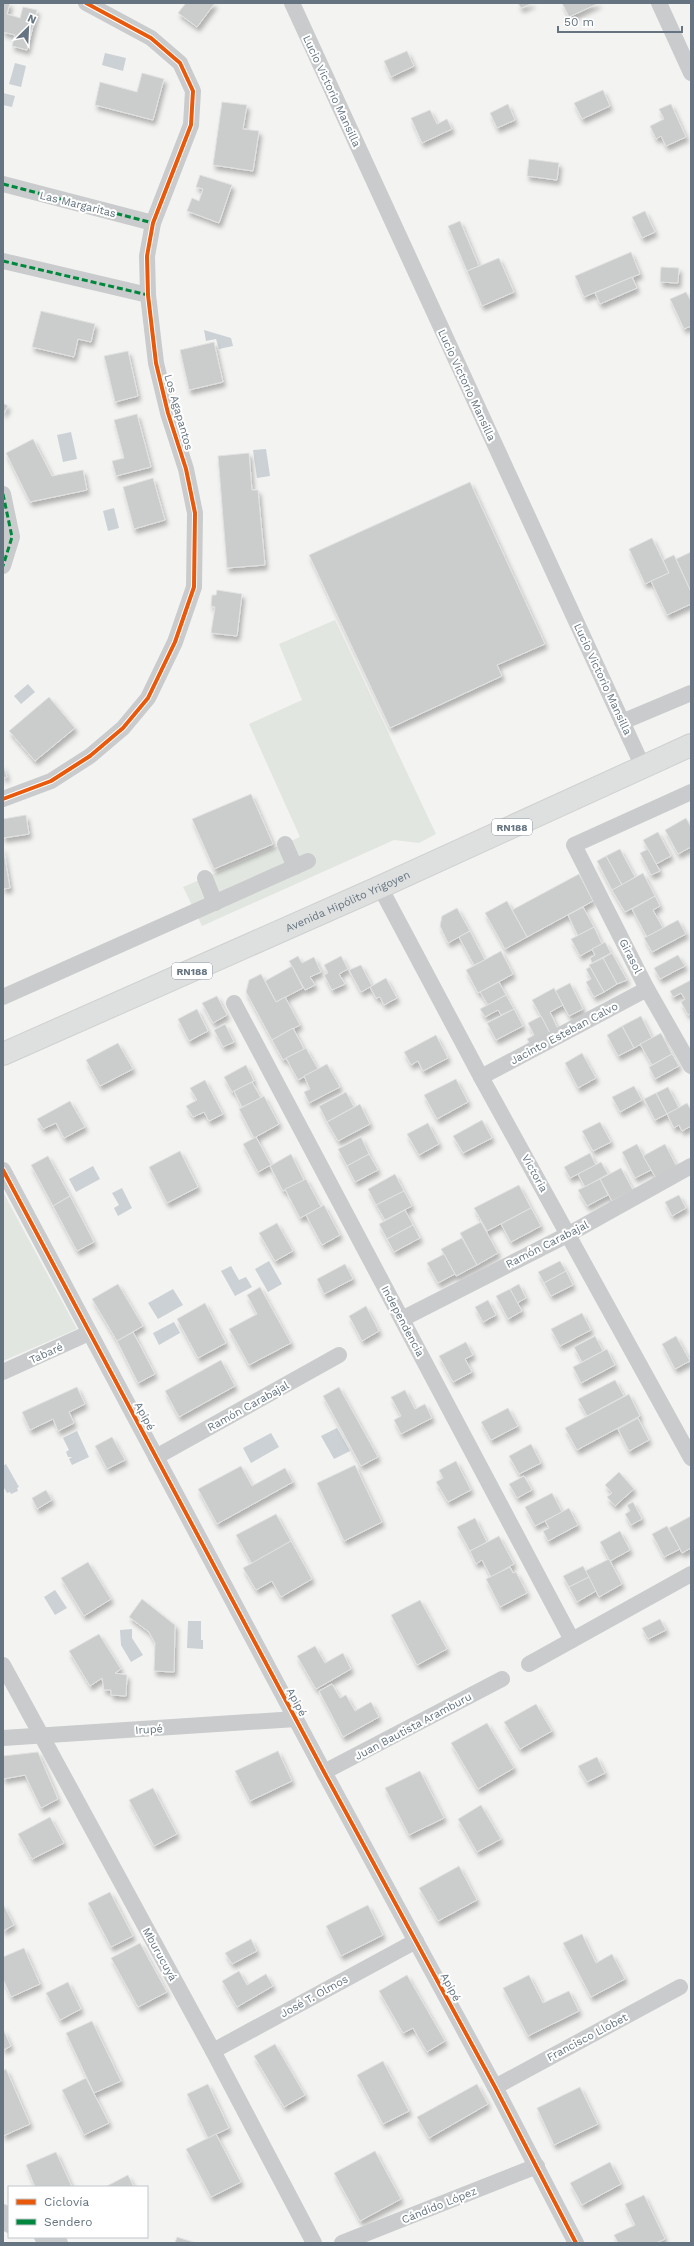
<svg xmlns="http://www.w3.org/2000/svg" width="694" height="2246" font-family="'Work Sans',sans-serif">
<defs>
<filter id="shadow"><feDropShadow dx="2.5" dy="4.5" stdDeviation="2" flood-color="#0004"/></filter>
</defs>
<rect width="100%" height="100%" fill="#f3f3f2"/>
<g fill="#e2e6e0">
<path d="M335,620L436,834L419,843L394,840L202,926L183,887L300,837L249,724L302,700L279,644Z"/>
<path d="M3,1192L77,1329L3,1361Z"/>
</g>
<g fill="#cbd1d5">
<path d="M105,53L126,58L123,71L102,65Z"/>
<path d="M15,63L26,66L21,87L9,84Z"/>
<path d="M3,93L15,96L12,107L3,105Z"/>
<path d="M204,330L231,338L233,346L219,349L216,339L206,341Z"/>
<path d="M71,432L77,459L63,462L57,435Z"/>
<path d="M266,449L270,476L257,478L253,450Z"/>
<path d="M114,508L119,528L108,531L103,511Z"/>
<path d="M28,684L35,692L21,704L14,696Z"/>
<path d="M93,1166L100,1179L76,1192L69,1179Z"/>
<path d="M122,1188L132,1208L118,1216L114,1208L119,1205L112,1193Z"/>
<path d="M269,1261L282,1284L268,1292L255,1269Z"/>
<path d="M231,1266L239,1280L246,1277L252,1287L235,1296L221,1271Z"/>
<path d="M173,1289L183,1305L158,1319L148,1303Z"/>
<path d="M174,1322L180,1333L159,1345L153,1333Z"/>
<path d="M337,1428L350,1451L334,1459L321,1436Z"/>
<path d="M77,1431L89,1457L72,1465L69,1459L72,1457H68L66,1452L69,1450L63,1438Z"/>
<path d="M271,1433L279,1447L251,1463L243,1448Z"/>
<path d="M6,1464L19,1487L17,1488L18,1491L11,1494L10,1492L7,1493L3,1486V1466Z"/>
<path d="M55,1590L67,1608L55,1615L44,1597Z"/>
<path d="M188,1621H201V1640H203V1649L187,1648Z"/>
<path d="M132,1629V1638L143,1655L131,1662L121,1645L120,1630Z"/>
</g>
<g fill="#cbcdcd" stroke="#e2e2e2" filter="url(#shadow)">
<path d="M3,3H10L7,14L20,18L23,7L37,10L27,50L12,46L15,35L3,32Z"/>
<path d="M186,3H185H215L197,27L178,13Z"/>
<path d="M518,3H533L521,8Z"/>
<path d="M562,3H599L569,17Z"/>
<path d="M407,51L414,66L391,77L384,61Z"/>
<path d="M142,73L164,79L153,120L95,105L100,82L137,92Z"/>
<path d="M603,90L610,106L582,119L574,103Z"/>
<path d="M222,102L247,105L243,129L259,131L253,171L213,165Z"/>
<path d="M508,104L515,120L497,128L490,113Z"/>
<path d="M671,104L686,137L666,146L661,136L656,139L650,126L664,119L659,109Z"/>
<path d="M430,110L437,124L447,119L452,129L422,143L411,118Z"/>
<path d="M529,159L559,163L557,180L527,176Z"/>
<path d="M200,175L232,185L219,223L187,211L192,198L199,201L203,189L196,187Z"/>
<path d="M645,211L655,232L642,238L632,217Z"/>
<path d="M460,221L479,266L467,271L448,226Z"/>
<path d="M631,252L640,274L584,297L575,276Z"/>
<path d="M499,258L514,292L482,306L467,271Z"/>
<path d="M661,267L679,268L678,283L660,282Z"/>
<path d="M632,277L637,288L600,304L595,293Z"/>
<path d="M686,292L691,301V326L684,329L670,299Z"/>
<path d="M41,311L95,324L91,342L78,339L74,357L32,347Z"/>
<path d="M214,342L223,382L189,390L180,350Z"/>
<path d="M128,351L138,396L115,402L104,356Z"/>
<path d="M3,403L8,406L3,414Z"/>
<path d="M137,414L151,467L116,476L112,461L124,458L114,420Z"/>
<path d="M33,439L52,476L83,470L87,490L30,502L6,453Z"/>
<path d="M249,453L252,490H258L265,565L227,568L218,456Z"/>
<path d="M153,478L165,520L134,529L123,487Z"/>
<path d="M470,482L545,644L497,665L502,676L390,728L309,555Z"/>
<path d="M652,538L669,573L645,584L629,549Z"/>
<path d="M691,552V592L676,559Z"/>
<path d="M674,555L691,592V604L667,615L651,581L669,573L663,560Z"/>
<path d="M217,590L242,594L237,636L211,633L215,607L211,606L212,595H216Z"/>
<path d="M49,697L75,728L35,761L9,731Z"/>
<path d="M3,765L7,777L3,778Z"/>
<path d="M251,794L273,844L214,869L192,819Z"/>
<path d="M26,815L29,834L3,838V819Z"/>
<path d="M686,818L691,827V847L678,854L665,830Z"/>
<path d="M658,832L671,856L656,864L643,840Z"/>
<path d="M3,847L10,888L3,889Z"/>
<path d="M620,849L635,877L622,885L606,856Z"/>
<path d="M648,849L660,871L651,875L640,853Z"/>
<path d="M606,856L622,885L612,890L597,861Z"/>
<path d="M643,873L655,896L625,912L612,890Z"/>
<path d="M579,874L593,901L527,937L512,910Z"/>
<path d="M655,896L660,906L653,910L663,928L647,937L632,909Z"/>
<path d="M507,901L527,937L505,949L485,913Z"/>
<path d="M583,907L594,927L578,936L568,915Z"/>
<path d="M457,908L470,931L448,943L440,926L442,916Z"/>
<path d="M678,920L686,934L652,952L644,938Z"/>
<path d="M594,927L602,944L580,956L571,939Z"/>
<path d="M470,931L485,960L474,965L459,937Z"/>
<path d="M605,942L611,953L592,963L590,958L595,955L592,949Z"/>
<path d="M501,951L513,974L478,993L466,970Z"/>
<path d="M612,953L627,980L617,984L603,958Z"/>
<path d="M678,955L685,966L660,979L654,968Z"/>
<path d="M298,956L302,963L314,957L321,972L310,977L315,985L305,990L289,961Z"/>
<path d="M341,956L348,969L339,974L345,984L332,990L324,975L328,973L324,965Z"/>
<path d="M603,958L617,984L604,992L589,965Z"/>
<path d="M361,965L372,986L361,992L349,970Z"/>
<path d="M292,966L303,988L276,1002L265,981Z"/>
<path d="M590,967L604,992L594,997L586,982L591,979L586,969Z"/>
<path d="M261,974L276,1002L285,997L300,1025L272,1040L246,992L249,980Z"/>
<path d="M386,978L397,998L384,1005L380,997L376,998L370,987Z"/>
<path d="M691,980V1013L688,1015L681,1002L685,999L681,993L673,997L670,991Z"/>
<path d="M499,982L506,995L488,1005L480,992Z"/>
<path d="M570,983L583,1009L569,1016L555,991Z"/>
<path d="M554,988L563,1005L550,1012L558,1029L550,1033L532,1000Z"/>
<path d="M506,995L514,1009L501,1015L498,1010L485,1017L480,1009Z"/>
<path d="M217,996L227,1015L213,1023L202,1003Z"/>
<path d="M197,1009L208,1031L189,1041L178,1019Z"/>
<path d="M514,1009L523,1026L496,1040L487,1023Z"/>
<path d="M541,1016L551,1035L531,1046L527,1039L534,1035L528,1023Z"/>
<path d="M641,1016L652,1038L634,1048L622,1026Z"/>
<path d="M225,1024L234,1042L223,1047L214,1030Z"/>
<path d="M622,1026L634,1048L618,1056L607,1035Z"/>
<path d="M293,1028L304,1049L283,1060L272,1040Z"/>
<path d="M661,1033L672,1054L652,1065L640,1044Z"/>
<path d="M436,1035L448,1058L423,1071L418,1061L411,1065L404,1052Z"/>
<path d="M118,1043L133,1069L100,1086L86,1060Z"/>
<path d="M306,1048L318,1069L298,1080L286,1058Z"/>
<path d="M582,1053L596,1078L578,1088L565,1063Z"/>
<path d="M672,1054L679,1066L655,1079L649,1067Z"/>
<path d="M327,1064L340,1087L309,1103L304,1092L310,1089L304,1076Z"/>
<path d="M246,1065L254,1081L232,1092L224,1077Z"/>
<path d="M456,1079L468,1102L437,1119L424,1095Z"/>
<path d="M205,1080L223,1114L209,1121L204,1112L193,1117L186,1106L197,1100L190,1088Z"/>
<path d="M252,1082L261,1098L242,1107L234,1091Z"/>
<path d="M634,1086L642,1100L620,1112L612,1097Z"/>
<path d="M668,1087L679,1108L667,1114L656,1093Z"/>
<path d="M346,1092L354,1107L327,1122L319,1106Z"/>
<path d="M656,1093L667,1114L655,1120L644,1099Z"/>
<path d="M264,1096L279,1124L254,1138L239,1109Z"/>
<path d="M70,1101L85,1127L64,1138L56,1123L43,1129L37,1119Z"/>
<path d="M687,1103L691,1110V1126L682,1131L679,1125L674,1128L667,1114Z"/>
<path d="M360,1104L370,1124L338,1141L327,1122Z"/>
<path d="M482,1120L492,1138L463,1153L453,1136Z"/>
<path d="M600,1122L611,1142L593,1151L582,1131Z"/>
<path d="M428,1123L439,1144L419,1155L407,1134Z"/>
<path d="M256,1137L271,1165L258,1172L243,1144Z"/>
<path d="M361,1137L369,1154L347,1166L338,1149Z"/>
<path d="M637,1144L651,1170L635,1178L622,1152Z"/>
<path d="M665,1144L677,1167L656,1178L643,1156Z"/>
<path d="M180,1151L198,1187L167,1203L149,1167Z"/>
<path d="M590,1153L596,1165L570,1178L564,1167Z"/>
<path d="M291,1154L304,1180L283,1191L270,1166Z"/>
<path d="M369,1154L378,1170L355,1182L347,1166Z"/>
<path d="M48,1156L70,1196L53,1206L31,1165Z"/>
<path d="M601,1162L608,1174L585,1187L578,1174Z"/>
<path d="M621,1168L633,1190L612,1201L600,1179Z"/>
<path d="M395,1174L404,1191L376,1205L368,1189Z"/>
<path d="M306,1179L321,1207L300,1218L285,1189Z"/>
<path d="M600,1179L608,1195L587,1206L578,1190Z"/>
<path d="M519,1185L531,1208L487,1231L474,1208Z"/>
<path d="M404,1191L412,1206L385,1220L376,1205Z"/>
<path d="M679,1195L686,1208L672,1216L665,1202Z"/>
<path d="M70,1196L94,1242L77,1251L53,1206Z"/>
<path d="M324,1205L340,1235L322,1245L306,1215Z"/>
<path d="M531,1208L541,1226L511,1242L501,1224Z"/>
<path d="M405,1210L413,1225L387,1239L379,1224Z"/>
<path d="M481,1222L498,1253L477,1265L460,1233Z"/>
<path d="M277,1223L293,1251L275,1261L259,1233Z"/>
<path d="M413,1225L420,1238L394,1252L387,1239Z"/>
<path d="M462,1238L477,1265L456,1276L441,1249Z"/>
<path d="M444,1254L455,1274L438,1283L427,1263Z"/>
<path d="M560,1261L566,1271L544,1283L538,1272Z"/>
<path d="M345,1264L353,1279L324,1294L317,1279Z"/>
<path d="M566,1271L573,1285L551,1296L544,1283Z"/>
<path d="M118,1284L143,1326L117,1341L92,1299Z"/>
<path d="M519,1284L526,1298L517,1303L510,1289Z"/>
<path d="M260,1287L291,1343L249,1365L229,1329L257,1314L247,1295Z"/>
<path d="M510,1289L522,1311L508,1319L496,1296Z"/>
<path d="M488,1300L496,1315L483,1322L475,1307Z"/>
<path d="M205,1303L226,1343L198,1358L177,1319Z"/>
<path d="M366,1306L379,1331L362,1341L349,1316Z"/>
<path d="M582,1313L591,1330L560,1346L551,1329Z"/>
<path d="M133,1332L155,1374L138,1383L117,1341Z"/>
<path d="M595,1336L603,1351L582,1362L574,1347Z"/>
<path d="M676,1336L690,1361L675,1369L662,1344Z"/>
<path d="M466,1342L473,1355L465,1359L472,1372L453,1382L439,1356Z"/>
<path d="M607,1349L615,1365L581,1383L573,1367Z"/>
<path d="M221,1360L235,1386L179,1417L165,1391Z"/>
<path d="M615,1380L624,1396L587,1416L578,1399Z"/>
<path d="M77,1387L85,1404L69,1412L74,1423L58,1431L53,1419L30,1430L22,1412Z"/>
<path d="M339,1387L378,1457L361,1466L323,1396Z"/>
<path d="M405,1390L415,1409L425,1404L432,1418L401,1434L394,1420L401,1416L391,1397Z"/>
<path d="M629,1394L640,1416L577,1450L565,1428Z"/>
<path d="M508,1408L518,1426L491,1440L481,1422Z"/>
<path d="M638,1418L649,1440L629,1451L618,1429Z"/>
<path d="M112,1437L125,1460L107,1469L95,1446Z"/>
<path d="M531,1444L541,1463L519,1474L509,1456Z"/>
<path d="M456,1461L471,1490L448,1502L436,1482L443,1478L439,1470Z"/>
<path d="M355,1465L382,1522L344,1541L317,1483Z"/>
<path d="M241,1466L252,1486L285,1468L293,1482L217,1524L198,1489Z"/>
<path d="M619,1472L634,1489L615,1506L607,1497L612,1493L605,1485Z"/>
<path d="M524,1476L532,1490L517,1498L509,1484Z"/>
<path d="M46,1490L52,1500L37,1509L32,1498Z"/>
<path d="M552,1493L562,1512L535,1526L525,1507Z"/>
<path d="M633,1502L642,1519L631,1525L625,1514L630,1511L627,1505Z"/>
<path d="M569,1508L578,1525L548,1541L543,1531L549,1528L545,1521Z"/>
<path d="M276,1514L291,1541L252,1564L236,1535Z"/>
<path d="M691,1516V1548L682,1553L669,1528Z"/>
<path d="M475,1518L487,1542L470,1551L457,1527Z"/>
<path d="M667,1526L680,1549L664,1557L652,1534Z"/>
<path d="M620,1531L630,1550L610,1561L600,1542Z"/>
<path d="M499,1536L514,1564L491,1577L482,1560L476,1564L470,1551Z"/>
<path d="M291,1541L312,1579L281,1597L272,1581L256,1590L243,1568Z"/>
<path d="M609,1559L622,1584L599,1597L585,1571Z"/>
<path d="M88,1562L111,1599L84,1616L61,1578Z"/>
<path d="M583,1566L589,1577L569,1587L563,1576Z"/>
<path d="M510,1567L513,1573L516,1572L527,1593L500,1607L486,1579Z"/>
<path d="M589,1577L596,1591L577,1602L569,1587Z"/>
<path d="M142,1599L175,1625L174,1672L154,1671L155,1643L149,1632L129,1617Z"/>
<path d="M420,1600L447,1649L417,1665L391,1615Z"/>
<path d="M660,1619L666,1630L648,1639L642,1628Z"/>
<path d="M99,1634L121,1669L115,1673L127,1675L126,1696L111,1695V1690H104L102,1678L90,1686L69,1651Z"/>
<path d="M315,1646L325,1663L343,1653L351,1669L316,1689L297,1656Z"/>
<path d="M332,1684L340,1698L346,1695L355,1711L371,1702L379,1717L343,1737L319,1691Z"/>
<path d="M536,1704L552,1731L520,1749L504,1722Z"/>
<path d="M487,1723L514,1768L478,1789L451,1743Z"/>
<path d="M278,1751L292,1781L250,1801L235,1771Z"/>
<path d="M38,1752L58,1799L41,1808L25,1775L3,1779V1756Z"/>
<path d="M597,1757L605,1773L587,1782L578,1766Z"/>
<path d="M420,1771L444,1818L409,1835L385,1788Z"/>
<path d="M153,1788L177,1834L154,1846L129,1800Z"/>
<path d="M481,1805L501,1839L477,1852L458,1819Z"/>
<path d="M50,1817L64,1843L32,1859L18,1834Z"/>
<path d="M459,1866L477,1900L438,1921L419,1888Z"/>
<path d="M110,1892L133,1936L111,1947L88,1903Z"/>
<path d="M3,1904L14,1925L3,1931Z"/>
<path d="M368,1905L383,1935L341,1956L326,1926Z"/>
<path d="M582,1934L596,1963L612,1954L625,1979L591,1997L563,1943Z"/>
<path d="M251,1939L257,1951L232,1964L225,1953Z"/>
<path d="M140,1943L167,1992L138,2007L111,1958Z"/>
<path d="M24,1948L40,1984L11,1997L3,1979V1957Z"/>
<path d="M239,1971L247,1985L266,1974L273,1986L237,2007L222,1981Z"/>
<path d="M407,1975L445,2041L427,2052L413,2028L403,2033L379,1991Z"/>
<path d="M529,1975L543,2003L569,1991L579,2011L528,2036L503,1988Z"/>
<path d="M68,1982L81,2009L60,2020L46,1993Z"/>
<path d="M92,2021L121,2081L94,2093L66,2033Z"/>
<path d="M3,2029L11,2046L3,2050Z"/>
<path d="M275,2044L305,2095L284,2107L254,2056Z"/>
<path d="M383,2061L409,2111L383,2124L357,2075Z"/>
<path d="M6,2069L30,2124L3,2136V2071Z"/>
<path d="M86,2078L109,2123L84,2135L62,2090Z"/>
<path d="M208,2084L229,2128L208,2138L187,2094Z"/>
<path d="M477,2084L488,2104L429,2138L417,2117Z"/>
<path d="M580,2087L598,2124L554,2145L537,2108Z"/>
<path d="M216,2134L241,2182L211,2197L186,2149Z"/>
<path d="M375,2151L401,2199L360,2221L334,2173Z"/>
<path d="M56,2152L72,2187H35L26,2165Z"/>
<path d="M610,2162L621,2184L582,2205L570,2183Z"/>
<path d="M128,2175L134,2187H108L107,2186Z"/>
<path d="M644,2195L665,2239L656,2243H618L614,2235L635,2225L625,2204Z"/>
<path d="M177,2237L196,2243H175Z"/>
</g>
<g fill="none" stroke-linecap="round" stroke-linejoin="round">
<g stroke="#cfd0d0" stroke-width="24">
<g id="primary">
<path id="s1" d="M3,1054L380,887L691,745"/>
</g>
</g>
<g stroke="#c9cbcc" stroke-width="16">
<path d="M292,3L643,767"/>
<path d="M659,3L691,73"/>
<path d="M3,184L153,223"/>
<path d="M3,261L148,295"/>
<path d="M3,494L12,537L3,566"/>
<path d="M622,722L691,693"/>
<path d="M691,792L574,845L647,989L691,1066"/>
<path d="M3,799L51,781L90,756L123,728L148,698L175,642L194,587L195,513L186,469L168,413L156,363L148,295L147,256L153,223L191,125L193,91L180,63L151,38L86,3"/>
<path d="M285,844L295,867"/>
<path d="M205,878L215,903"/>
<path d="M380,887L481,1077L691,1458"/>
<path d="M3,997L308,861"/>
<path d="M234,1003L572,1640"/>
<path d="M481,1077L647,989"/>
<path d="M3,1170L324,1772L495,2087L576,2243"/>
<path d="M402,1319L569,1234L691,1166"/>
<path d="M3,1372L89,1333"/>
<path d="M156,1457L339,1355"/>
<path d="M529,1664L691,1574"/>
<path d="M3,1665L213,2051L314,2243"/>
<path d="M3,1738L296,1719"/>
<path d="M324,1772L502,1679"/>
<path d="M213,2051L416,1941"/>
<path d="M495,2087L680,1987"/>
<path d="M3,2212L9,2225"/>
<path d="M42,2237L60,2243"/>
<path d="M342,2243L537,2166"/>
</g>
<use href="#primary" stroke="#dedfdf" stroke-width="22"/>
<g stroke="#00873e" stroke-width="3" stroke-dasharray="6 3" stroke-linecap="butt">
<path d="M3,184L153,223"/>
<path d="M3,261L148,295"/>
<path d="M3,494L12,537L3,566"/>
</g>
<g stroke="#fff" stroke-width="6">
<g id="cycleway">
<path d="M3,799L51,781L90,756L123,728L148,698L175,642L194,587L195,513L186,469L168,413L156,363L148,295L147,256L153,223L191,125L193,91L180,63L151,38L86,3"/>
<path d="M3,1170L324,1772L495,2087L576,2243"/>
</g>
</g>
<use href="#cycleway" stroke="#e8590c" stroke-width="4"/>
</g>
<g text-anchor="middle" stroke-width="4" stroke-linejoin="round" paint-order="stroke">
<g fill="#fff" stroke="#939ea6" stroke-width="1">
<rect x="492" y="819" width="40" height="16" rx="3"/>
<rect x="172" y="963" width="40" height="16" rx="3"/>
</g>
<g font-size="10" font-weight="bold" fill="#657480">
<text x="512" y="831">RN188</text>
<text x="192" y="975">RN188</text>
</g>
<g font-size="11" fill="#657480" stroke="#fff">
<text transform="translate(332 91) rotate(65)" y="4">Lucio Victorio Mansilla</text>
<text transform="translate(78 204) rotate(14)" y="4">Las Margaritas</text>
<text transform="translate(467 385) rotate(65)" y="4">Lucio Victorio Mansilla</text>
<text transform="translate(179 412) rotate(74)" y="4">Los Agapantos</text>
<text transform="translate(603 679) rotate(65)" y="4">Lucio Victorio Mansilla</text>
<text dy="4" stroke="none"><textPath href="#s1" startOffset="377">Avenida Hipólito Yrigoyen</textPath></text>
<text transform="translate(631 956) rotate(63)" y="4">Girasol</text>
<text transform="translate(564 1033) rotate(-28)" y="4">Jacinto Esteban Calvo</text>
<text transform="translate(535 1173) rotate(61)" y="4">Victoria</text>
<text transform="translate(547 1244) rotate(-27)" y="4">Ramón Carabajal</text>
<text transform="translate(403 1321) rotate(62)" y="4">Independencia</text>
<text transform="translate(46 1353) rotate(-24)" y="4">Tabaré</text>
<text transform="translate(248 1406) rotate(-29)" y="4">Ramón Carabajal</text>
<text transform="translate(145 1416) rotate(62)" y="4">Apipé</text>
<text transform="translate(297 1702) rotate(62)" y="4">Apipé</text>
<text transform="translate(413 1726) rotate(-28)" y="4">Juan Bautista Aramburu</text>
<text transform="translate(149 1729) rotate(-4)" y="4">Irupé</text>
<text transform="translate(160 1954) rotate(61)" y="4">Mburucuyá</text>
<text transform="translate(451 1987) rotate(62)" y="4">Apipé</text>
<text transform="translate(314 1996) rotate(-29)" y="4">José T. Olmos</text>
<text transform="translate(587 2037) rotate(-28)" y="4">Francisco Llobet</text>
<text transform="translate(439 2205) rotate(-22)" y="4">Cándido López</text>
</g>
</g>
<rect width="694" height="2246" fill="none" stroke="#657480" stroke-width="8"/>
<rect x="8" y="2186" width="140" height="52" fill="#ffffff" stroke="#c1c7cc"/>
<rect x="16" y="2199" width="20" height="6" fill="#e8590c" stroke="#c1c7cc"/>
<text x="44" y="2206" font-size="12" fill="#657480">Ciclovía</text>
<rect x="16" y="2219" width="20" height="6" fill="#00873e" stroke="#c1c7cc"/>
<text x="44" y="2226" font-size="12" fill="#657480">Sendero</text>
<g transform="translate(28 28) rotate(24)" stroke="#ffffff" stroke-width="3" paint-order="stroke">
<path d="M0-3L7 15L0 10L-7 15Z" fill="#657480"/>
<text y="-6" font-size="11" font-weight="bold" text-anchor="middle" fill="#657480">N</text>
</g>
<path d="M558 26v6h124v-6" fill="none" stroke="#657480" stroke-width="2"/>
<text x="564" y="26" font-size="12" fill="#657480" stroke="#ffffff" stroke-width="3" paint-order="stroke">50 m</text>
</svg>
